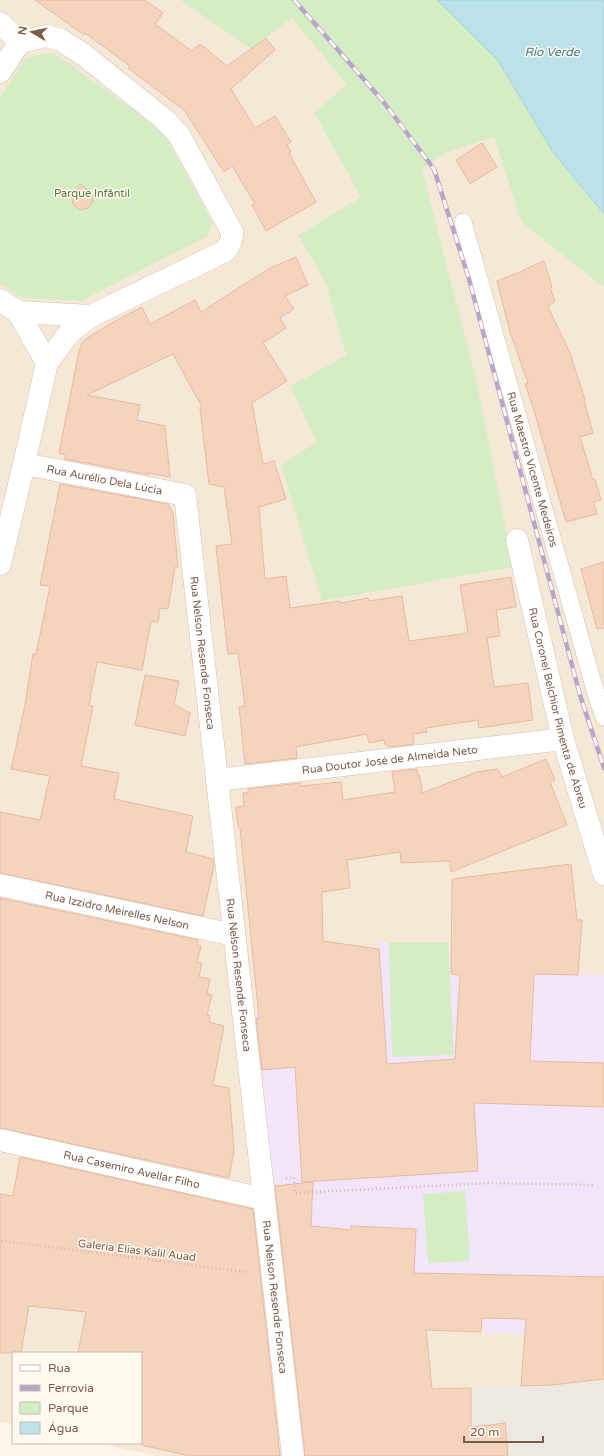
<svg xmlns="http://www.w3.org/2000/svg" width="604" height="1456" font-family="'Varela Round',sans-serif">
<rect width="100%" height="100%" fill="#fef5e9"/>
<path fill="#f6e8d6" d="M0,0H180L251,49L292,17L346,84L314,113L361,197L298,235L326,284L346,355L291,386L512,566L478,387L422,168L450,151L494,136L521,222L604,288V975L451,974L262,1070L277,1208L312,1211L311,1226L351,1230V1226L416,1229L414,1275L439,1330L519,1334L525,1338L604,1342V1381L521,1386L385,1390L298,1456H157L97,1443H141V1353H13V1424L0,1422V284L22,298L81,301L26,58L0,96Z"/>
<path fill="#eee8e2" d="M604,1381V1456H298L292,1392L521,1386Z"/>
<path fill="#f2e5fa" d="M379,942H448L451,974L492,975L518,973L604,975V1342L525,1338L519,1334L439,1330L414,1275L415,1229L351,1226V1230L311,1226V1211L277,1209L255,1012L382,1001Z"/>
<g fill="#d5edc5">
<path d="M180,0H437L497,59L553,152L604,214V288L521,222L494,137L450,151L422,168L478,387L513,567L322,601L281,465L317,442L290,386L346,355L326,284L298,235L361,197L314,113L346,84L292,18L251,49Z"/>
<path d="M41,54H55L163,131L212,222L208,236L81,301L22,298L0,284V96L26,58Z"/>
<path d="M389,942H448L454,1055L392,1057Z"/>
<path d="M465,1191L470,1261L428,1263L423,1194Z"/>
</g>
<path fill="#bbe2e9" stroke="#a1d2db" d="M437,0H604V214L553,152L497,59Z"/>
<g fill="#f5d4be" stroke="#e8ba9e">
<path d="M35,0H145L163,13L155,24L192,51L200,44L227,66L266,38L275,50L231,89L255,128L275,116L291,142L287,145L291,152L289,153L316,202L266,231L252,205L255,204L232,166L224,172L184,110L128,68L130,66L85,33L84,35Z"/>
<path d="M482,143L497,167L470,184L456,160Z"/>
<path d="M80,184L92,193L93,201L88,208L79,210L73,204L72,196Z"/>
<path d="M296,257L308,285L285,296L294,309L280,318L286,328L263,343L287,381L252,403L263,464L274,461L286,499L259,507L265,579L286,576L290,608L340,601V603L368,598L369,601L402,596L409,641L468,633L460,585L511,577L516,607L496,610L500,636L487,638L494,687L528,683L533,720L479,728L478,720L426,728L427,732L413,734L414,744L388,747V745H385L384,740L369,743L367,734L296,747L297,758L245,764L239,707L245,706L238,653L228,654L216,546L232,544L224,487L209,484L200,408H202L199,400H198L173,354L87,395L140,405L137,420L165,426L170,477L148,473L149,475L65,459V455L59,453L79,351L82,343L87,338L117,320L142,307L150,324L195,300L201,312L270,268Z"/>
<path d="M544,261L552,287L550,288L555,301L548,307L570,353L585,400H584L593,433L580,437L593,480L595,479L601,500L594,502L597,514L566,522L533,407L525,384L528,383L510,332L497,281L523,271V270Z"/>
<path d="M60,484L168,504L173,513L178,567H175L168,609L160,608L158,622L151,621L142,670L97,662L89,705L93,706L81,766L119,773L114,799L193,816L186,852L213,859L214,865L203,916L0,873V812L40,820L50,776L11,769L25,705L33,654H36L50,586L40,585Z"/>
<path d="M604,562V628L597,629L581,569Z"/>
<path d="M145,675L179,681L174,704L190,713L185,736L135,725Z"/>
<path d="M546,759L555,780L550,782L567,825L451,872L450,861L401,863L400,852L347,860L350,888L322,892L323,941L379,949L387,1064L455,1059L460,975L451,974L452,879L571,864L577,920H582L578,975L534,974L530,1061L604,1063V1107L474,1103L478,1171L302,1182L295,1067L262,1070L256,1018H259L240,828L238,827L236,807L244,806L243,793H248V789L300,783L301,786L341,782L343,800L395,792L392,772L417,769L418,776H420L422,793L477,772L498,769L502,777Z"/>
<path d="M0,898L198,940L197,945L201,946L197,962L202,963L199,977L210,979L207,994L212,995L207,1015L210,1016L209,1022L224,1026L213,1085L229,1088L234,1150L229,1178L0,1128Z"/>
<path d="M20,1157L253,1209L280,1456H190L141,1445V1353H78L86,1312L29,1306L21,1353H0V1194L13,1196Z"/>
<path d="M313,1182L311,1226L351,1230V1226L416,1229L414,1273L604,1277V1379L552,1385L521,1386L526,1319L482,1318L481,1332L426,1330L432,1389L471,1388V1427L505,1423L508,1456H305L275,1186Z"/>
</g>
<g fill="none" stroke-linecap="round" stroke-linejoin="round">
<g stroke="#d3bfb0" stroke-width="18">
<g id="pedestrian">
<path id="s1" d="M463,222L595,690L604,717"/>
</g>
</g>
<g stroke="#d3bfb0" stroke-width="23">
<g id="minor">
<path d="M0,23L20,42"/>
<path d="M0,72L20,42"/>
<path d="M0,300L18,312L91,316L225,251C231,244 232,240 232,232L179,135L165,120L84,55L61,40L46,36L20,42"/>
<path d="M18,312L47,363"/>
<path id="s2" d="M24,464L185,495L293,1456"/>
<path id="s3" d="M517,540L563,739L604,874"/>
<path d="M0,564L24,464L47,363L69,333L91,316"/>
<path id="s4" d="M217,780L563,739"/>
<path id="s5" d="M0,885L234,935"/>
<path id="s6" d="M0,1140L264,1199"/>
</g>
</g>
<g stroke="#dab7a1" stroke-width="2.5" stroke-dasharray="1 3" stroke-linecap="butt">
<path d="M286,1178H294L295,1193L489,1183L594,1185"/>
<path d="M1,1241L248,1272"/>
</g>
<use href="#pedestrian" stroke="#fff" stroke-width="17"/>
<use href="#minor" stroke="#fff" stroke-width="22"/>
<g stroke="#b9a5c9" stroke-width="4.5">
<path id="rail" d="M294,0L382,100L434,169L469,279L580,695L604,768"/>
</g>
<use href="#rail" stroke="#fff9f0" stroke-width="3" stroke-dasharray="9" stroke-linecap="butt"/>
</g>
<g text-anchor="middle" stroke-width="3" stroke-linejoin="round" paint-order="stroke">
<g font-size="11" fill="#507a3e" stroke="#fff9f0">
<text x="92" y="197">Parque Infântil</text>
</g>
<g font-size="11" fill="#7a5b4a" stroke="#fff9f0">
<text dy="4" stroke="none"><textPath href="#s1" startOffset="257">Rua Maestro Vicente Medeiros</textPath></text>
<text dy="4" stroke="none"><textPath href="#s2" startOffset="82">Rua Aurélio Dela Lúcia</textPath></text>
<text dy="4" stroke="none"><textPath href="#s2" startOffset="323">Rua Nelson Resende Fonseca</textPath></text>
<text dy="4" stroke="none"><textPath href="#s3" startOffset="173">Rua Coronel Belchior Pimenta de Abreu</textPath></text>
<text dy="4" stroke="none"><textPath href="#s4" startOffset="174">Rua Doutor José de Almeida Neto</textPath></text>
<text dy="4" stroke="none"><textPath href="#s5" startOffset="120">Rua Izzidro Meirelles Nelson</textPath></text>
<text dy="4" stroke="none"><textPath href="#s2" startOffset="647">Rua Nelson Resende Fonseca</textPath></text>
<text dy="4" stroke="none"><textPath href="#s6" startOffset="135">Rua Casemiro Avellar Filho</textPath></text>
<text transform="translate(137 1250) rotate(7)" y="4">Galeria Elias Kalil Auad</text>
<text dy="4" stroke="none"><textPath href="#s2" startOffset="971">Rua Nelson Resende Fonseca</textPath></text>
</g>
<g font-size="12" font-style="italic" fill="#3f7b87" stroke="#fff9f0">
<text x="552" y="56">Rio Verde</text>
</g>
</g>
<rect x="12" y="1352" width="130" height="92" fill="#fff9f0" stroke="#cabaae"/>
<rect x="20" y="1365" width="20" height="6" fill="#ffffff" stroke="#cabaae"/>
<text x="48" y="1372" font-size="12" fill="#7a5b4a">Rua</text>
<rect x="20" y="1385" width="20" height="6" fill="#b9a5c9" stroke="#cabaae"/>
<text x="48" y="1392" font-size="12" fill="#7a5b4a">Ferrovia</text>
<rect x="20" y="1402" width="20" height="12" fill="#d5edc5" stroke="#cabaae"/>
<text x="48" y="1412" font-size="12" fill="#7a5b4a">Parque</text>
<rect x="20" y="1422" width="20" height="12" fill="#bbe2e9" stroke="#cabaae"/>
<text x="48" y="1432" font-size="12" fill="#7a5b4a">Água</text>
<g transform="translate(32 32) rotate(279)" stroke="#fff9f0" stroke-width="3" paint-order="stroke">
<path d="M0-3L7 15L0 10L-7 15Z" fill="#7a5b4a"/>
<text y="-6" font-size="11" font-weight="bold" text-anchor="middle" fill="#7a5b4a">N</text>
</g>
<path d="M464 1436v6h79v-6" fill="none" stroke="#7a5b4a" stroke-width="2"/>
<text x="470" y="1436" font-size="12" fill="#7a5b4a" stroke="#fff9f0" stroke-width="3" paint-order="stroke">20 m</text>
</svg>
